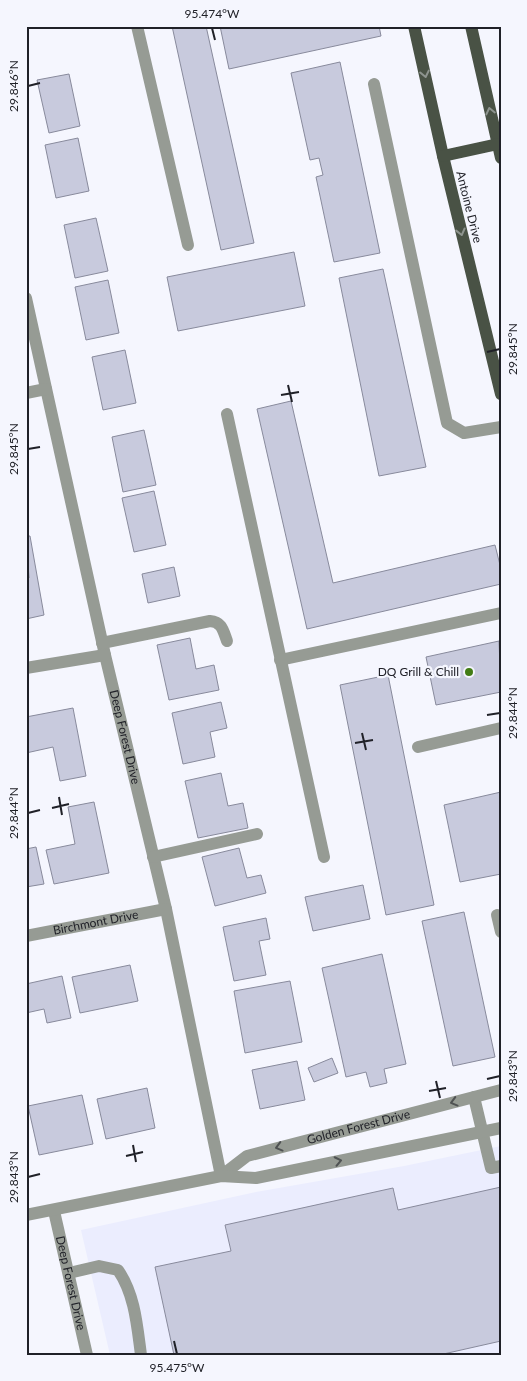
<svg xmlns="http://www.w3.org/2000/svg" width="527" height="1381" font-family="Lato,sans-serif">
<rect width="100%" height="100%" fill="#f5f6fe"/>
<path fill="#ebedfe" d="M501,1146V1355H110L81,1230L256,1192L404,1166Z"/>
<g fill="#c8cadd" stroke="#888a9c">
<path d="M172,26H206L254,243L221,250Z"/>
<path d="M220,26H379L381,36L229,69Z"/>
<path d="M340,62L380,253L334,262L316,177L323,175L319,158L310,160L291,73Z"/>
<path d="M69,74L80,126L49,133L37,80Z"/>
<path d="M78,138L89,191L56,198L45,145Z"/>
<path d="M96,218L108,271L75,278L64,225Z"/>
<path d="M294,252L305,306L178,331L167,277Z"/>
<path d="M383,269L426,467L379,476L339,278Z"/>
<path d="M108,280L119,333L86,340L75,287Z"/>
<path d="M125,350L136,403L103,410L92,357Z"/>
<path d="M291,401L333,583L495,545L501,569V584L307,629L257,409Z"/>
<path d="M144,430L156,485L123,492L112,437Z"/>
<path d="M154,491L166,545L134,552L122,498Z"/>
<path d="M26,536H30L44,615L26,619V578H29Z"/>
<path d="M174,567L180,596L148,603L142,574Z"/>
<path d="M190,638L196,669L214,665L219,690L169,700L157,645Z"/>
<path d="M499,641L501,692L436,705L426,657Z"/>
<path d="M388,675L434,905L386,915L340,685Z"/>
<path d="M221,702L227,728L210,732L215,757L183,764L172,713Z"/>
<path d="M73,708L86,776L60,781L53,747L26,753V717Z"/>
<path d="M221,773L228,806L243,803L248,828L198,838L185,781Z"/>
<path d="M501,792V874L460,882L444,805Z"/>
<path d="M94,802L109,873L54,884L46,850L75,844L68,807Z"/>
<path d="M36,847L44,884L26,887V849Z"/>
<path d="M239,848L247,878L261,875L266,893L215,906L202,857Z"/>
<path d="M363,885L370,919L313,931L305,897Z"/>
<path d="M464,912L495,1057L453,1066L422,921Z"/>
<path d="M266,918L270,939L259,941L266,975L234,981L223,927Z"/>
<path d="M382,954L406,1064L384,1069L387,1083L370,1087L366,1072L346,1077L322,968Z"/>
<path d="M130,965L138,1001L80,1013L72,977Z"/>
<path d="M62,976L71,1018L47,1023L44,1009L26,1013V984Z"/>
<path d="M290,981L302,1042L245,1053L234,991Z"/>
<path d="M332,1058L338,1073L314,1082L308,1068Z"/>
<path d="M297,1061L305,1100L260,1109L252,1070Z"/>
<path d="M147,1088L155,1128L106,1139L97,1099Z"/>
<path d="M82,1095L93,1144L39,1155L28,1106Z"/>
<path d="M501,1187V1341L439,1355H174L155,1267L231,1251L225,1225L393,1188L398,1210Z"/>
</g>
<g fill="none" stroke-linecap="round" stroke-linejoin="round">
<g stroke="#969b94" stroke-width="12">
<path d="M137,26L188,245"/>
<path d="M374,84L447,423L464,433L501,427"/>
<path id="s1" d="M26,298L105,655L166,909L221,1176"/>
<path d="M26,393L46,389"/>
<path d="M227,414L324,857"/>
<path d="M102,643L210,621C222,622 223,630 227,641"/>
<path d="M280,660L501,613"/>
<path d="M26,668L105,655"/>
<path d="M418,747L501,728"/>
<path d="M153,857L257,834"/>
<path d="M497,915L501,932"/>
<path id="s2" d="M26,936L166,909"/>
<path d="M474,1097L491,1168L501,1166"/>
<path id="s3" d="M221,1176L247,1156L501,1090"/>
<path id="s4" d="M54,1211L87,1355"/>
<path d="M26,1215L221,1176L256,1178L501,1128"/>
<path d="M69,1273L99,1266L118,1270C135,1295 137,1325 141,1355"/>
</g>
<g stroke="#495245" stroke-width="12">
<path d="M414,26L443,156L501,394"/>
<path d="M471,26L501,158"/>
<path d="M443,156L498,144"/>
</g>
</g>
<defs><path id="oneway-chevron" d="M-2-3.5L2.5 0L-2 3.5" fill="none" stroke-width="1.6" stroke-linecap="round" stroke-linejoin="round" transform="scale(1.25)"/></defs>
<g stroke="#8e948f">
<use href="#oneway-chevron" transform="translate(425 74) rotate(78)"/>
<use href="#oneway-chevron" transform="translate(490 111) rotate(-103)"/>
<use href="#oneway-chevron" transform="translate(461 232) rotate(76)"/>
</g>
<g stroke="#4f5253">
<use href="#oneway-chevron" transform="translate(454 1102) rotate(165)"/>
<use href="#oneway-chevron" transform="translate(279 1147) rotate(165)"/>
<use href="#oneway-chevron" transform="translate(338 1161) rotate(-12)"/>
</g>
<path fill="none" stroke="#202128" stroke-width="2" d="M212,28L215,40M28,86L40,83M487,352L500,349M288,385L292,402M281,395L299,392M28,449L40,447M487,715L500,713M362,733L366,750M355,743L373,740M59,797L62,815M52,808L69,804M28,813L40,810M487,1079L500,1076M436,1081L440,1098M429,1091L446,1088M133,1145L136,1162M126,1156L143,1152M28,1177L40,1174M174,1341L177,1354"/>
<circle fill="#427c14" stroke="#f5f6fe" stroke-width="2" cx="469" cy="672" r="5"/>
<g text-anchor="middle" stroke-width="4.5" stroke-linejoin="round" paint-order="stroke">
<g font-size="12" fill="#202128" stroke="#f5f6fe">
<text transform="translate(469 207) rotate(76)" y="4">Antoine Drive</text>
<text dy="4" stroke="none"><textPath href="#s1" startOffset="450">Deep Forest Drive</textPath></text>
<text dy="4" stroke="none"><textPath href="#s2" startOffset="71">Birchmont Drive</textPath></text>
<text dy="4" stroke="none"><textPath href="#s3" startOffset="148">Golden Forest Drive</textPath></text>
<text dy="4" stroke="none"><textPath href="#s4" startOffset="74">Deep Forest Drive</textPath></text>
</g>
<g font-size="12" fill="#202128" stroke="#f5f6fe" text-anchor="end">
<text x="459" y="676">DQ Grill &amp; Chill</text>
</g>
</g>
<rect width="527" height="1381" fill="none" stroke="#f5f6fe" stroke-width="55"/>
<rect x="28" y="28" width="472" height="1326" fill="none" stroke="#202128" stroke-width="2"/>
<g font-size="12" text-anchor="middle" fill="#202128">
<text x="212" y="18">95.474°W</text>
<text transform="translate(14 86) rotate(-90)" y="4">29.846°N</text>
<text transform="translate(513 349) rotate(-90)" y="4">29.845°N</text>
<text transform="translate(14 449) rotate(-90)" y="4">29.845°N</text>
<text transform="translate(513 713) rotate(-90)" y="4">29.844°N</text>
<text transform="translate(14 813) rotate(-90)" y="4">29.844°N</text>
<text transform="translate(513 1076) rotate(-90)" y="4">29.843°N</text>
<text transform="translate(14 1177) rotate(-90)" y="4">29.843°N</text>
<text x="177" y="1372">95.475°W</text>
</g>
</svg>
